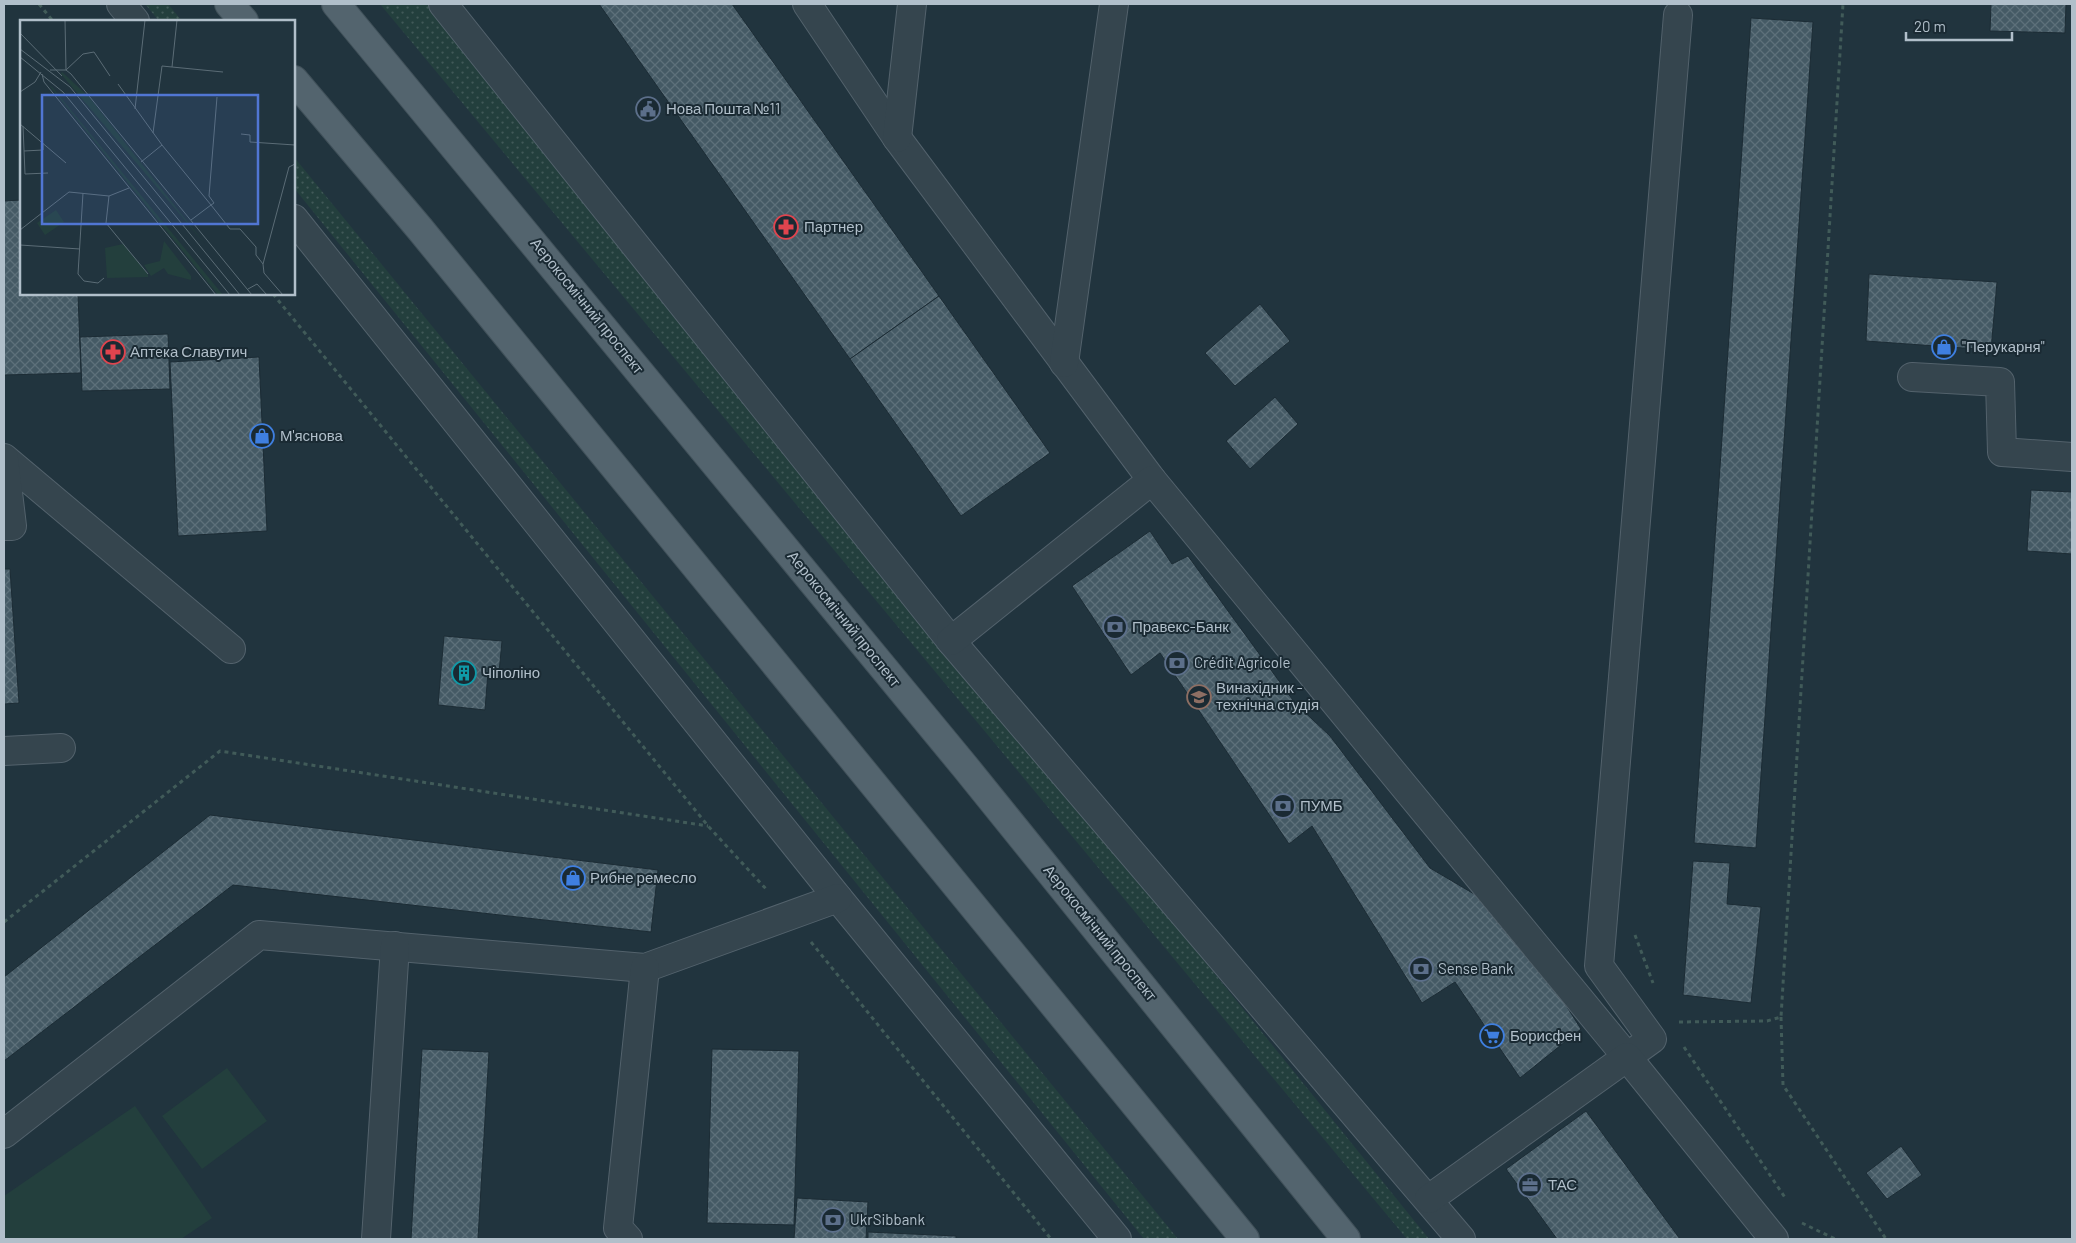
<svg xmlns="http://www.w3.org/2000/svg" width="2076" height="1243" font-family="Barlow,sans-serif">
<defs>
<pattern id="grass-dots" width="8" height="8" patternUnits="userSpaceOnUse" patternTransform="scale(1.25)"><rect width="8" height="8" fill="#233f3d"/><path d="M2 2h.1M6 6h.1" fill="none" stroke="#415958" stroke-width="1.8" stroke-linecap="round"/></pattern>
<pattern id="building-cross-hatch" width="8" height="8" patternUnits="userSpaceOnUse" patternTransform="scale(1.25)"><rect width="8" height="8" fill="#455a65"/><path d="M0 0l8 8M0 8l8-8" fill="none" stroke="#5d707a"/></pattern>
</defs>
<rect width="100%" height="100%" fill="#21343e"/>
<g fill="url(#grass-dots)">
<path d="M145,4H168L182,21H159Z"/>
<path d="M380,4H430L446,22L1429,1239H1407Z"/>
<path d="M294,157L1178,1239H1144L294,188Z"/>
</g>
<g fill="#233f3d">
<path d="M227,1068L267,1121L202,1169L162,1116Z"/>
<path d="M135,1106L212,1218L181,1239H4V1196Z"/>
</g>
<g fill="url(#building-cross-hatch)" stroke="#1c2c35">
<path d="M599,4H732L939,296L850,359Z"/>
<path d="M1991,4H2066L2065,33L1990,31Z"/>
<path d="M1751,18L1813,22L1756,848L1694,843Z"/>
<path d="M21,200V294H78L81,373L4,375V201Z"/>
<path d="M1869,274L1997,282L1991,350L1866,341Z"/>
<path d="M939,296L1050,453L961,516L850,359Z"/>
<path d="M1260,304L1290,341L1235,386L1205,353Z"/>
<path d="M168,334L170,389L82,391L80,337Z"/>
<path d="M259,357L267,531L178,536L170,362Z"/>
<path d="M1275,397L1298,424L1250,469L1226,441Z"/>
<path d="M2031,490L2072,492V554L2027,551Z"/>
<path d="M1150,531L1172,564L1188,556L1295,703L1330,736L1430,868L1508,914L1581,1029L1520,1078L1455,982L1422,1003L1312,826L1289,844L1160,653L1131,675L1072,586Z"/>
<path d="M4,569H10L19,703L4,704Z"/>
<path d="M444,636L502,641L499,673L488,672L485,710L438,705Z"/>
<path d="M210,815L658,870L651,932L233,885L4,1061V977Z"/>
<path d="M1693,861L1730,863L1727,904L1761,907L1751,1003L1683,995Z"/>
<path d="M422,1049L489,1052L478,1239H411Z"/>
<path d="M712,1049L799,1051L794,1225L707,1223Z"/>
<path d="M1586,1111L1680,1239H1557L1506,1169Z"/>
<path d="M1901,1146L1922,1175L1887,1199L1866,1173Z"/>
<path d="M797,1198L868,1202L866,1239H794Z"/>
<path d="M868,1232L956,1236V1239H868Z"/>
</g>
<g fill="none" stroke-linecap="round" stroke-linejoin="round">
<g stroke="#53626c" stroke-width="30">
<g id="minor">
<path d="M121,4L135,21"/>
<path d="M443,4L951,641L1461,1239"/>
<path d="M807,4L897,138L1152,480"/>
<path d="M897,138L912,4"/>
<path d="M294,219L838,898L1117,1239"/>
<path d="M1064,363L1114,4"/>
<path d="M1912,377L2000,382L2002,452L2072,457"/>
<path d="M4,458L231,649"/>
<path d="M4,526H12L4,459"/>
<path d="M951,641L1152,480L1627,1057L1652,1039L1599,966L1678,15"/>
<path d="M4,751L61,748"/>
<path d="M4,1134L259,935L645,968L838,898"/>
<path d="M1429,1199L1627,1057L1774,1239"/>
<path d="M376,1239L395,946"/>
<path d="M628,1239L618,1228L645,968"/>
</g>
</g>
<g stroke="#41515a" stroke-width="30">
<g id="major">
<path d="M229,4L244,21"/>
<path d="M336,4L966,768L1346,1239"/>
<path d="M294,80L420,229L1245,1239"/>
</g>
</g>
<g stroke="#415b59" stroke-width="3" stroke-dasharray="4 4" stroke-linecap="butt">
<path d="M39,4L53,21"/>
<path d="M273,294L709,827L767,890"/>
<path d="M4,922L220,751L708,826"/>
<path d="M1635,935L1653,983"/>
<path d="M811,942L1051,1239"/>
<path d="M1781,1017L1783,1085L1886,1239"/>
<path d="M1679,1022L1767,1021L1781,1017L1843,4"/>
<path d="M1684,1047L1786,1199"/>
<path d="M1802,1223L1835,1239"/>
</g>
<use href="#minor" stroke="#35454e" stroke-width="28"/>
<use href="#major" stroke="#53646e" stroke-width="28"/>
</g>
<defs>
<g id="civic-ring" transform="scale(1.25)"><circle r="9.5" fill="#1a2a33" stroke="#5c6f8a" stroke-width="1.5"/><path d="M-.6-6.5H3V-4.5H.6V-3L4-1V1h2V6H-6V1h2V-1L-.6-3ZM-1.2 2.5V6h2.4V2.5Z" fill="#5c6f8a"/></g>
<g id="pharmacy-ring" transform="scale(1.25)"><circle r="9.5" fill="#1a2a33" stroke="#e0444e" stroke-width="1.5"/><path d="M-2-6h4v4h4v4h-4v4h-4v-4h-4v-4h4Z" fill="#e0444e"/></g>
<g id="shop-ring" transform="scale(1.25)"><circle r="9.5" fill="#1a2a33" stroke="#3f7fe0" stroke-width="1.5"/><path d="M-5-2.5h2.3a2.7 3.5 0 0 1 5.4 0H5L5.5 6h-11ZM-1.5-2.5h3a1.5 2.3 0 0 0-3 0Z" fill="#3f7fe0"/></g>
<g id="bank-ring" transform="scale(1.25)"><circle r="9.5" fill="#1a2a33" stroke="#5c6f8a" stroke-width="1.5"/><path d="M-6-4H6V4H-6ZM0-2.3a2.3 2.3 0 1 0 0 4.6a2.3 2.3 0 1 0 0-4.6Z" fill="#5c6f8a"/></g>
<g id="building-ring" transform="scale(1.25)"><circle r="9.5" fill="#1a2a33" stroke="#0f9aa8" stroke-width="1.5"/><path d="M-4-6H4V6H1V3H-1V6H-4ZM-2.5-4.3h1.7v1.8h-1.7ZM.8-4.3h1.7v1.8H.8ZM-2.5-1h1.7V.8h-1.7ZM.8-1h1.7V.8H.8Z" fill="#0f9aa8"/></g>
<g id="school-ring" transform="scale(1.25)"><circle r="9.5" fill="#1a2a33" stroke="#8d6e63" stroke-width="1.5"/><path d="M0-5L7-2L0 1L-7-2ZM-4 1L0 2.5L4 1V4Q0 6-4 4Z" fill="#8d6e63"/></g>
<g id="supermarket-ring" transform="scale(1.25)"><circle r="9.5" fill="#1a2a33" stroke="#3f7fe0" stroke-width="1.5"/><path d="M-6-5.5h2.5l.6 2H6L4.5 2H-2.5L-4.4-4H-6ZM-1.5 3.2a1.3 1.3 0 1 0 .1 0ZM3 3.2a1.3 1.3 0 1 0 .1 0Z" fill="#3f7fe0"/></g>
<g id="office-ring" transform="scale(1.25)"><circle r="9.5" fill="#1a2a33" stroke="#5c6f8a" stroke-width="1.5"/><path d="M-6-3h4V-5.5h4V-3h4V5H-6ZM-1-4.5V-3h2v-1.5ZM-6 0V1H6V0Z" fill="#5c6f8a"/></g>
</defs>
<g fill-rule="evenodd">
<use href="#civic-ring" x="648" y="109"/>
<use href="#pharmacy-ring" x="786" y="227"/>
<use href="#shop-ring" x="1944" y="347"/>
<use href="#pharmacy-ring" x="113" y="352"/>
<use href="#shop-ring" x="262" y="436"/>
<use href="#bank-ring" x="1115" y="627"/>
<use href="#bank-ring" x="1177" y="663"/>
<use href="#building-ring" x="464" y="673"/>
<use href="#school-ring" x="1199" y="697"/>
<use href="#bank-ring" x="1283" y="806"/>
<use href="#shop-ring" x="573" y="878"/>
<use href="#bank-ring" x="1421" y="969"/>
<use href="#supermarket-ring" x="1492" y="1036"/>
<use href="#office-ring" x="1530" y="1185"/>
<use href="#bank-ring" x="833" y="1220"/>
</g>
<g text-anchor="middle" stroke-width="4" stroke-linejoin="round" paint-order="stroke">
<g font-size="15" fill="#b1bfca" stroke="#1a2a33" text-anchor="start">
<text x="666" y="114">Нова Пошта №11</text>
<text x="804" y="232">Партнер</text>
<text x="1962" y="352">"Перукарня"</text>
<text x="130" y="357">Аптeка Славутич</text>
<text x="280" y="441">М'яснова</text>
<text x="1132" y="632">Правекс-Банк</text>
<text x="1194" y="668">Crédit Agricole</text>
<text x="482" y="678">Чіполіно</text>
<text x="1216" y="693">Винахідник -<tspan x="1216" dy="17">технічна студія</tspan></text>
<text x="1300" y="811">ПУМБ</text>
<text x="590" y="883">Рибне ремесло</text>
<text x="1438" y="974">Sense Bank</text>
<text x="1510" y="1041">Борисфен</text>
<text x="1548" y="1190">ТАС</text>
<text x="850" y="1225">UkrSibbank</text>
</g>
<g font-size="15" fill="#b1bfca" stroke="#1a2a33">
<text transform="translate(587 306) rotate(51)" y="5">Аерокосмічний проспект</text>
<text transform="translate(844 619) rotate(51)" y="5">Аерокосмічний проспект</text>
<text transform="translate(1100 933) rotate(51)" y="5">Аерокосмічний проспект</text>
</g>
</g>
<g transform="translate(20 20)">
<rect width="275" height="275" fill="#21343e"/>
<path d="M42,52L69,77L185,224L41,54ZM29,65L32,67L203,275H198Z" fill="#233f3d"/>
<path d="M36,190L44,202L25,215L17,203ZM144,221L171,256V260L148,254L144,248L131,256L124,245L140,241ZM103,224L128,254V257L87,258L85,228Z" fill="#233f3d"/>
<path fill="none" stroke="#5b6c76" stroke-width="1" d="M45,0L46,50M0,13L42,56M0,29L50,67L220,275M0,37L43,72L210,275M152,47L203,52M30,50H46L51,54L232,275M46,50L63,34L74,32L90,56M22,54L24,62L196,275M98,64L142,125M0,72L15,62L21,52M115,89L125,0M0,104L46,143M3,106L5,154L28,153M133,113L142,46L152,47L157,0M221,114L230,115V122L275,125M4,131L23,130V123M121,142L142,125L191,185L194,183L189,176L197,77M63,173L58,254L64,261L78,263L84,258M89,176L86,203L128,254M171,200L191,185L210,209H220L236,227V235L243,244M0,210L49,172L89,176L109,168M0,225L60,229M228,269L237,264L247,275M263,275L244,253L243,244L269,147L275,144"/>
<path fill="#5176d3" fill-opacity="0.15" stroke="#5176d3" stroke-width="2.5" d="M22,75H238V204H22Z"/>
<rect width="275" height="275" fill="none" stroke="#b1bfca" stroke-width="2.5"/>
</g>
<rect width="2076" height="1243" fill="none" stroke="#b1bfca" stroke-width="10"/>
<path d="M1906 32v8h106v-8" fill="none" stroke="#b1bfca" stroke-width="2.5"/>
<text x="1914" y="32" font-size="15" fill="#b1bfca" stroke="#1a2a33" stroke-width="4" paint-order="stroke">20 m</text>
</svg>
